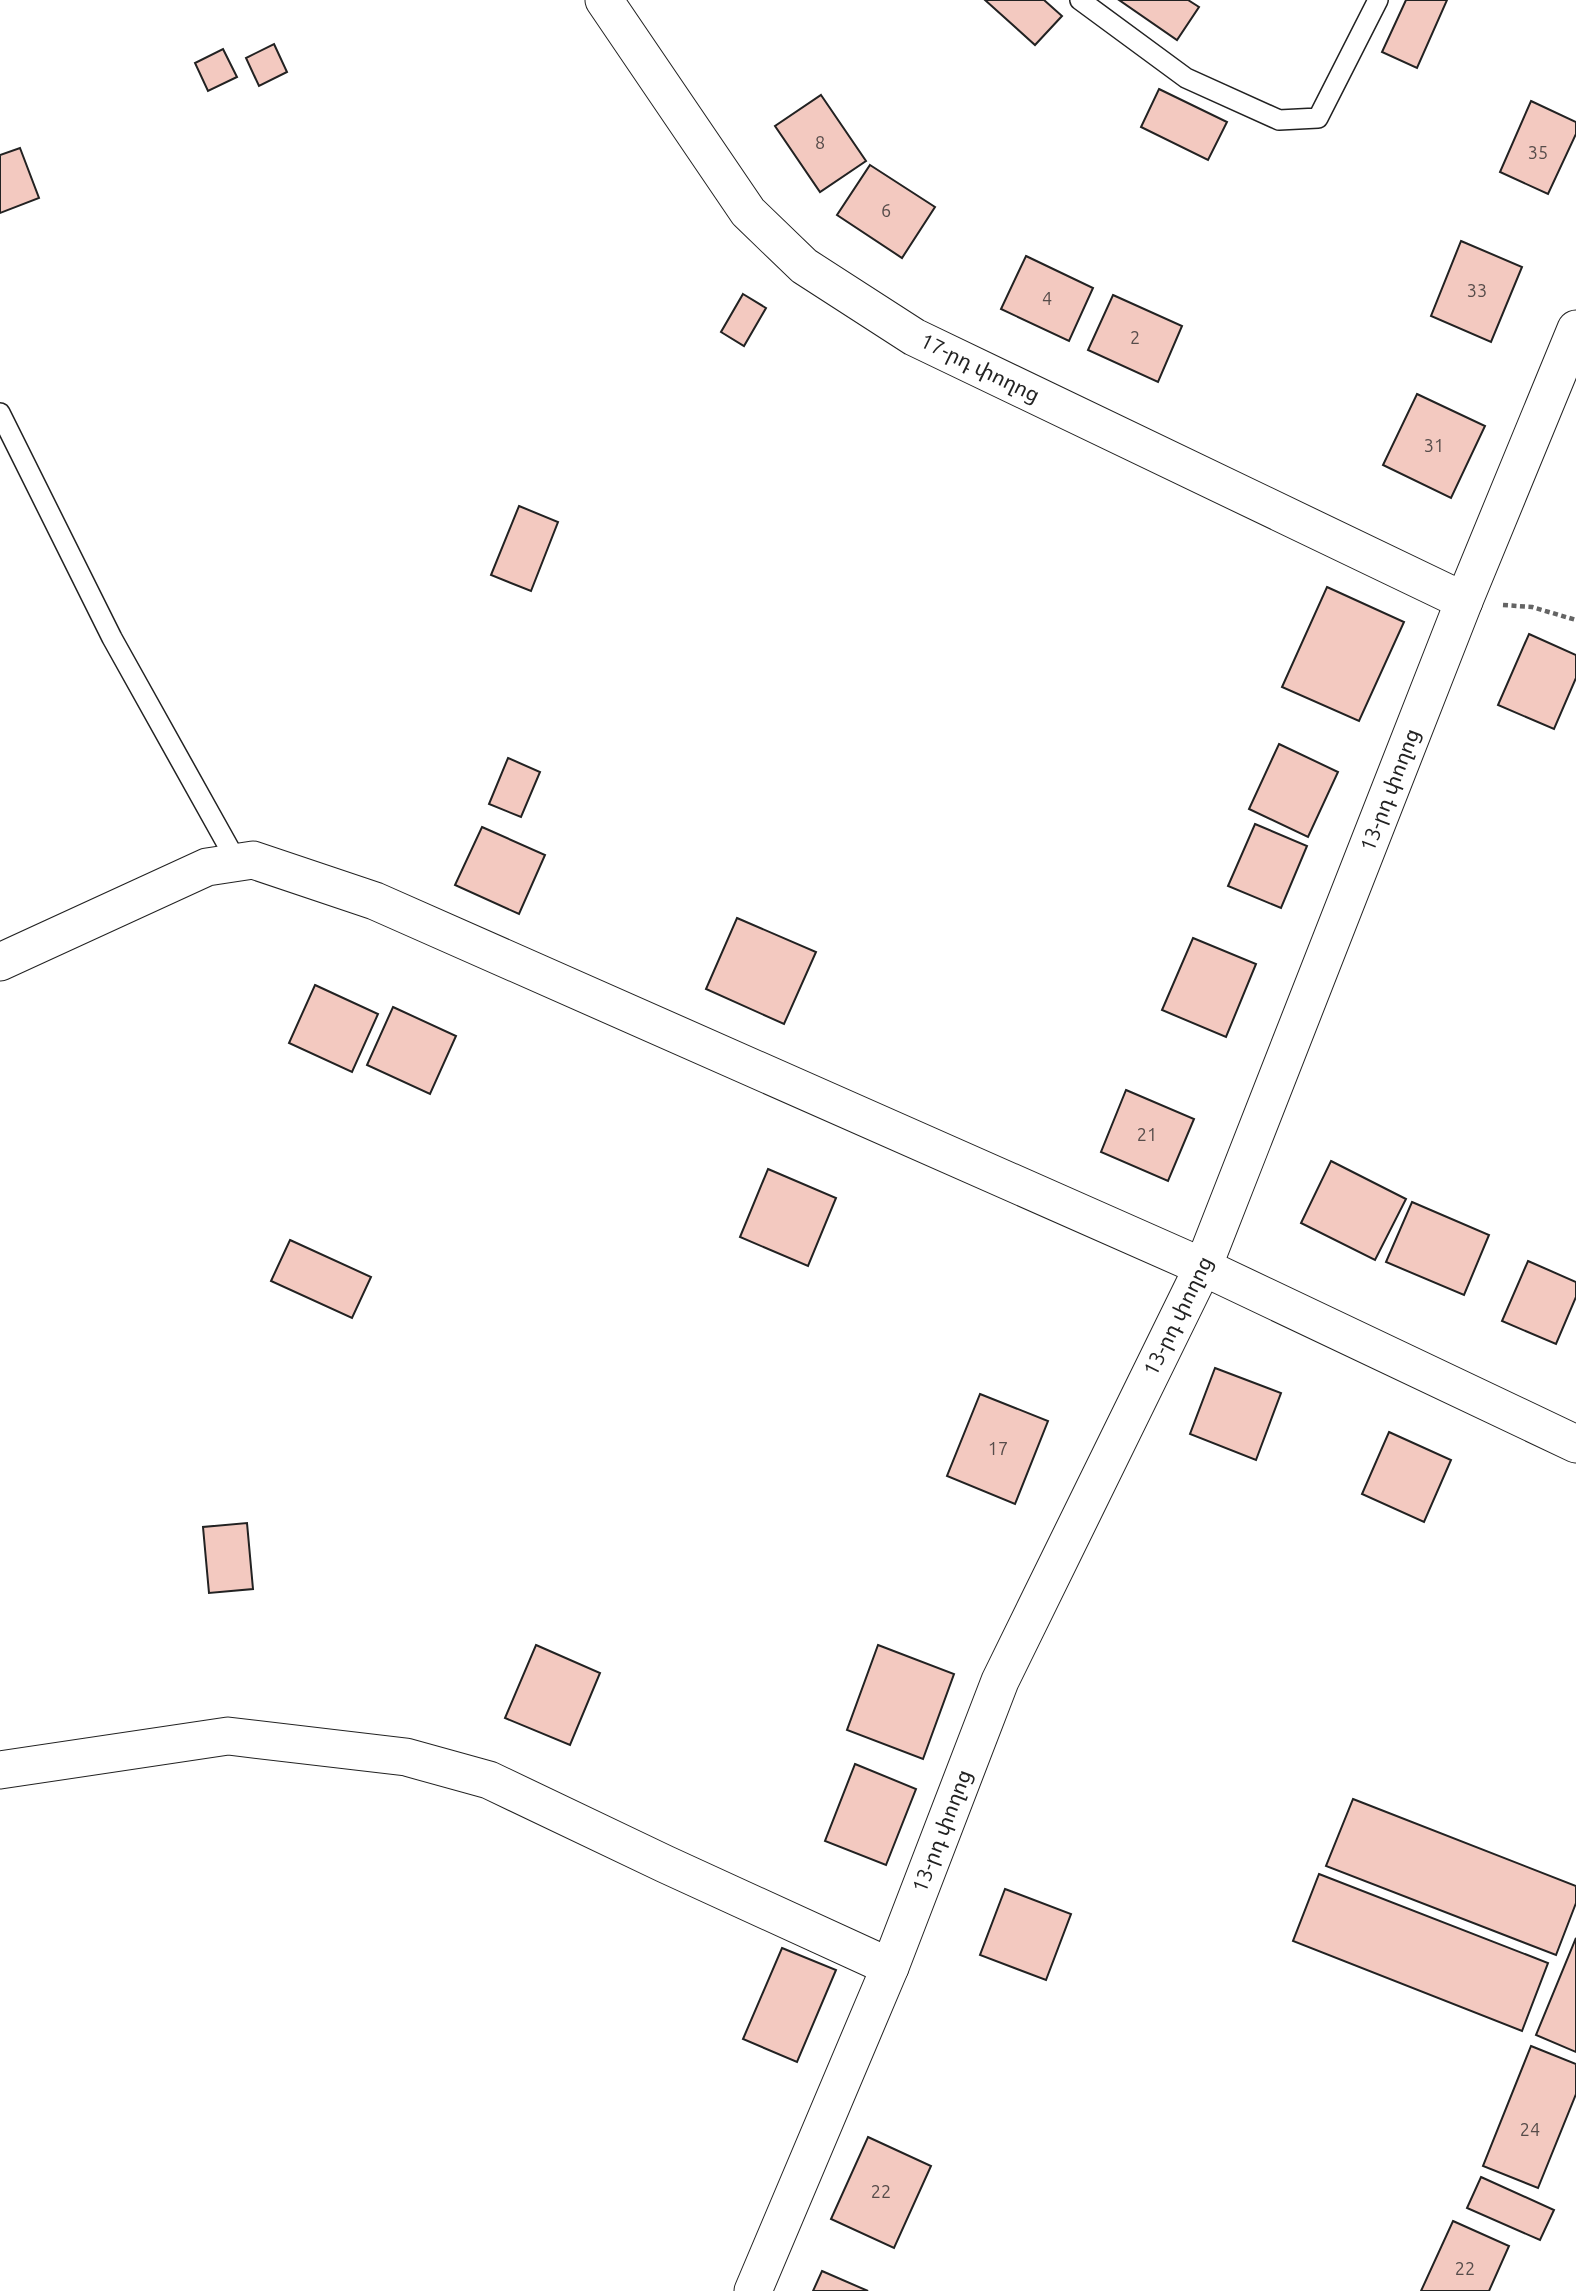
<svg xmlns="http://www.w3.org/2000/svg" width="1576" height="2291" font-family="Ubuntu,'Noto Sans Armenian',sans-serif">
<rect width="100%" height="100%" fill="#fff"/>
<g fill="#f3c9c0" stroke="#222" stroke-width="2">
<path d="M985,0H1044L1062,16L1035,45Z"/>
<path d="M1119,0H1188L1199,7L1177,40Z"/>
<path d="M1406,0H1447L1417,68L1382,52Z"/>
<path d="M274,44L287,72L259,86L246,58Z"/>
<path d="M223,49L237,77L208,91L195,63Z"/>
<path d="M1159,89L1227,122L1208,160L1141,127Z"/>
<path d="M821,95L866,161L820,192L775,126Z"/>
<path d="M1531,101L1576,122V134L1548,194L1500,172Z"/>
<path d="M20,148L39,198L0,213V155Z"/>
<path d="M870,165L935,207L902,258L837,215Z"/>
<path d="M1461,241L1522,267L1491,342L1431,316Z"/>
<path d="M1026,256L1093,288L1069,341L1001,309Z"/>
<path d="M743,294L766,308L744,346L721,332Z"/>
<path d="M1113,295L1182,326L1158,382L1088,350Z"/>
<path d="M1417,394L1485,426L1451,498L1383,465Z"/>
<path d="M519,506L558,522L531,591L491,575Z"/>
<path d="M1327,587L1404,622L1359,721L1282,687Z"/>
<path d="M1529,634L1576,655V678L1554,729L1498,705Z"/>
<path d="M1279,744L1338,772L1308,837L1249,809Z"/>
<path d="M508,758L540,772L521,817L489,804Z"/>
<path d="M1255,824L1307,846L1281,908L1228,886Z"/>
<path d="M482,827L545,855L519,914L455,885Z"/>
<path d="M737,918L816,952L784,1024L706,989Z"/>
<path d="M1193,938L1256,964L1226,1037L1162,1010Z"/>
<path d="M315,985L378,1014L352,1072L289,1043Z"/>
<path d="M393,1007L456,1036L430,1094L367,1065Z"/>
<path d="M1126,1090L1194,1119L1168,1181L1101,1152Z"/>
<path d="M1331,1161L1406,1199L1375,1260L1301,1223Z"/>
<path d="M768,1169L836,1198L808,1266L740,1237Z"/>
<path d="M1412,1202L1489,1235L1464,1295L1386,1262Z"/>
<path d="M290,1240L371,1277L352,1318L271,1281Z"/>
<path d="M1528,1261L1576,1282V1297L1556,1344L1502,1321Z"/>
<path d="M1215,1368L1281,1393L1256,1460L1190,1434Z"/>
<path d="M980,1394L1048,1421L1015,1504L947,1476Z"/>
<path d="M1389,1432L1451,1460L1424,1522L1362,1494Z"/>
<path d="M247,1523L253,1589L209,1593L203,1527Z"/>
<path d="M536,1645L600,1673L570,1745L505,1718Z"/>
<path d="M878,1645L954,1674L923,1759L847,1730Z"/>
<path d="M855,1764L916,1789L886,1865L825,1841Z"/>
<path d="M1353,1799L1576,1886V1903L1556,1955L1326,1866Z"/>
<path d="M1319,1874L1548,1963L1522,2031L1293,1941Z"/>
<path d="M1005,1889L1071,1914L1046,1980L980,1955Z"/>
<path d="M1576,1938V2052L1536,2035Z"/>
<path d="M782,1948L836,1970L797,2062L743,2039Z"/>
<path d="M1531,2046L1576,2064V2094L1538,2188L1483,2166Z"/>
<path d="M868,2137L931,2166L894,2248L831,2219Z"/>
<path d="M1481,2177L1554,2210L1540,2240L1467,2208Z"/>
<path d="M1453,2221L1509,2246L1489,2291H1421Z"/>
<path d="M822,2271L868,2291H813Z"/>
</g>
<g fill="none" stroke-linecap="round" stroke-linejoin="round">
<g stroke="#222" stroke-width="22">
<g id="lane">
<path d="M1080,0L1186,78L1279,120L1318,118L1378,0"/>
<path d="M0,413L112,638L237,862"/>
</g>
</g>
<g stroke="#222" stroke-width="39">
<g id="street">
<path d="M604,0L748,212L804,266L914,337L1464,601"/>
<path d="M0,962L207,867L253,860L375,901L1203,1267L1576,1444"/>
<path d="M0,1770L228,1736L406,1757L489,1780L665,1864L890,1967"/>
<path d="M753,2291L890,1967L1000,1681L1203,1267L1464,601L1576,329"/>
</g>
</g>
<path stroke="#646464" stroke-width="4.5" stroke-dasharray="5 3.5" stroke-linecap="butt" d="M1503,605L1532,607L1576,620"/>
<use href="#lane" stroke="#fff" stroke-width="19"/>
<use href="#street" stroke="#fff" stroke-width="37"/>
</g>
<g text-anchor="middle" stroke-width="5" stroke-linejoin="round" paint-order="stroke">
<g font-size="18" fill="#564c4a">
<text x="820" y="149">8</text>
<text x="1538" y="159">35</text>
<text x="886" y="217">6</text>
<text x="1477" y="297">33</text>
<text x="1047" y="305">4</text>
<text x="1135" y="344">2</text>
<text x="1434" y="452">31</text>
<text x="1147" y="1141">21</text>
<text x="998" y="1455">17</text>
<text x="1530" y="2136">24</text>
<text x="881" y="2198">22</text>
<text x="1465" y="2275">22</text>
</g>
<g font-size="21" fill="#222" stroke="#fff">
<text transform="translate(980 368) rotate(26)" y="7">17-րդ փողոց</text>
<text transform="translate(1390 790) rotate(-69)" y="7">13-րդ փողոց</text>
<text transform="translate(1178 1316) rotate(-64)" y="7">13-րդ փողոց</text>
<text transform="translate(942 1831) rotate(-69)" y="7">13-րդ փողոց</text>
</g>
</g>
</svg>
